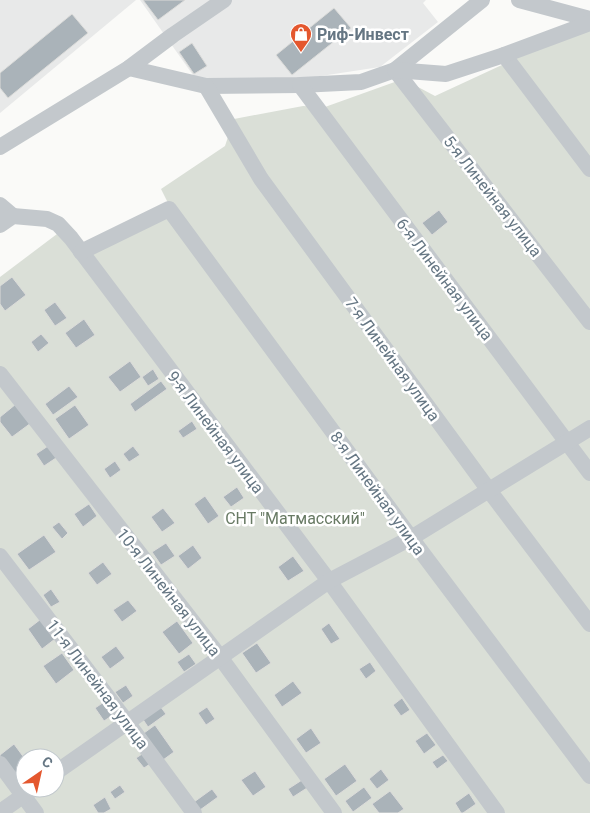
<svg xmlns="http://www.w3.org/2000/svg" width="590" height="813" font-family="Roboto,sans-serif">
<rect width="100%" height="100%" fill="#fafaf8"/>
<g fill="#e8e9e9">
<path d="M0,0H136L0,113Z"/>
<path d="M140,0H426L423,3L438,22L380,67L288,81L195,78Z"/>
</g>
<path fill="#dadfd7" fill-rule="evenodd" d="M590,24V813H0V277L57,234L89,253L172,211L161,189L225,146L234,119L303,106L325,107L403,79L435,96ZM25,758H55V788H25Z"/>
<g fill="#aab3b9" stroke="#dcdcda">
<path d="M143,0H185L158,20Z"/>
<path d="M334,8L351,28L292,75L276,55Z"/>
<path d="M72,14L88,33L8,98L0,88V73Z"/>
<path d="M192,43L207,66L194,74L179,52Z"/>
<path d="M439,210L448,222L432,235L422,223Z"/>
<path d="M12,277L26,295L5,311L0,304V286Z"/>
<path d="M55,302L67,318L55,326L44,310Z"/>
<path d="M84,319L95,335L76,348L65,333Z"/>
<path d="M41,334L49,343L38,352L31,342Z"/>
<path d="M130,361L141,377L120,392L108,377Z"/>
<path d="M153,369L159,379L148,386L142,377Z"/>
<path d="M161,381L167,389L135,412L130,404Z"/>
<path d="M69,386L78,397L53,415L45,404Z"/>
<path d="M16,404L31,423L12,437L0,422V417Z"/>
<path d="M75,405L89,425L69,439L55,419Z"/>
<path d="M192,421L197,429L183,438L178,431Z"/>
<path d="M51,444L59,456L44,466L36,454Z"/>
<path d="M133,446L140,455L129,462L123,454Z"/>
<path d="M115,461L121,470L110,478L104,469Z"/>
<path d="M237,487L244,498L231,507L223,497Z"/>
<path d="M205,496L219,516L208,524L194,504Z"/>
<path d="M89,504L97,516L83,527L74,514Z"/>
<path d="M163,508L175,523L162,532L151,517Z"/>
<path d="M59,522L68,533L62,539L52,527Z"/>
<path d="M44,535L56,552L29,570L17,554Z"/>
<path d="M166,543L175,556L161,565L152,552Z"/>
<path d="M193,545L202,558L188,569L178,556Z"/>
<path d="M293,556L304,571L288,581L278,567Z"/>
<path d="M103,562L112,574L97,585L88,573Z"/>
<path d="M51,589L60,602L51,607L43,595Z"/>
<path d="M128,600L137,611L122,622L113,610Z"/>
<path d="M41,619L55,639L42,649L28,629Z"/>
<path d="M177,621L193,643L179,654L162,632Z"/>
<path d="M329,623L340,639L331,644L321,629Z"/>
<path d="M257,643L271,663L256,673L242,653Z"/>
<path d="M116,646L125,658L110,669L101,657Z"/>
<path d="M62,653L74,670L56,684L43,666Z"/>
<path d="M189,654L196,664L184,672L177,662Z"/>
<path d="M370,662L376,671L366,679L359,669Z"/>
<path d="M293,681L302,693L282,707L274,695Z"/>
<path d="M126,685L133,696L123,703L115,692Z"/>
<path d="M402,698L410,710L401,716L393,705Z"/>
<path d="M104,702L113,715L104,721L95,708Z"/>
<path d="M160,706L166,714L148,727L142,718Z"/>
<path d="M207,707L215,719L206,725L198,713Z"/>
<path d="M155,725L174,752L163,760L144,733Z"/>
<path d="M311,728L321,743L306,753L296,739Z"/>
<path d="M427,733L436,745L424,754L415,741Z"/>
<path d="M14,744L25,759V774L17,780L0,757V755Z"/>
<path d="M142,754L150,764L144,768L136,758Z"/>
<path d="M443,755L448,761L437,769L432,762Z"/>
<path d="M345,764L357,781L336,796L324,779Z"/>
<path d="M381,769L389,780L377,789L369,779Z"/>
<path d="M255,771L266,787L253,796L241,780Z"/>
<path d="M302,780L307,788L293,797L288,789Z"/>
<path d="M120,785L125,792L115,799L110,792Z"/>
<path d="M364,787L372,798L353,812L345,801Z"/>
<path d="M212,789L218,797L200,810L194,802Z"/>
<path d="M390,791L404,809L398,813H379L372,804Z"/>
<path d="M469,793L476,804L463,813H461L455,803Z"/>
<path d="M105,797L111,809L104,813H98L93,805Z"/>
</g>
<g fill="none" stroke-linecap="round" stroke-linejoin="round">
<g stroke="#c3c8cc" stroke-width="16">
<path d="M519,0L590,19"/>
<path d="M504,55L590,169"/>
<path d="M129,68L206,86L300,85L361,82L395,70L482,0"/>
<path d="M395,70L590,322"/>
<path d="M395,70L446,74L504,55L590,23"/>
<path d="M300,85L590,473"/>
<path d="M206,86L261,179L488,489L590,624"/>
<path d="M0,147L129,68L173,35L224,0"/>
<path d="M0,205L13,216"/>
<path d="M0,225L13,216L47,219L58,224L71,238L329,581L497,813"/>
<path d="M81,252L169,209L411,538L590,776"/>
<path d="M0,374L220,657L334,813"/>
<path d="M0,556L127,722L194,813"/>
<path d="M0,764L36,813"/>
<path d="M55,773L329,581L411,538L590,428"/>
<path d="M0,812L34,788"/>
</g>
</g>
<defs>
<g id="shop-pin" transform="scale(1.125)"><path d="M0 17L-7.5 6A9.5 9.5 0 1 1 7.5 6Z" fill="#e4572e" stroke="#fff"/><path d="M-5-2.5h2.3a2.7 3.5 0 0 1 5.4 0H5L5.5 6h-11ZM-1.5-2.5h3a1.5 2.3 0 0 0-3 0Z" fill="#fff"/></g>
</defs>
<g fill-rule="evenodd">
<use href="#shop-pin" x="301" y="34"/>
</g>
<g text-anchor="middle" stroke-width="5" stroke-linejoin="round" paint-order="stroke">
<g font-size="16" font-weight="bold" fill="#657683" stroke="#fff" text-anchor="start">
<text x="317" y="40">Риф-Инвест</text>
</g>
<g font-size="16" fill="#657683" stroke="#fff">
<text transform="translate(493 196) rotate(52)" y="6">5-я Линейная улица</text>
<text transform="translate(445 279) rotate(53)" y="6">6-я Линейная улица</text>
<text transform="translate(393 359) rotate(54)" y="6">7-я Линейная улица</text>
<text transform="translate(216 432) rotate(53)" y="6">9-я Линейная улица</text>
<text transform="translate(378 493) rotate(54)" y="6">8-я Линейная улица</text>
<text transform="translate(169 592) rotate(52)" y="6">10-я Линейная улица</text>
<text transform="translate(98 684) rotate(53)" y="6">11-я Линейная улица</text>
</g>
<g font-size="16" fill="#687a64" stroke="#fff">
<text x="295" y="524">СНТ "Матмасский"</text>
</g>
</g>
<g transform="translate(40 773) rotate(34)"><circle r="24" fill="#ffffff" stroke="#c1c8cd"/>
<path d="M0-4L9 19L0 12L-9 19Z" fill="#e4572e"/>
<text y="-8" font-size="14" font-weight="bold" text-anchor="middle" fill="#657683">С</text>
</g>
</svg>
